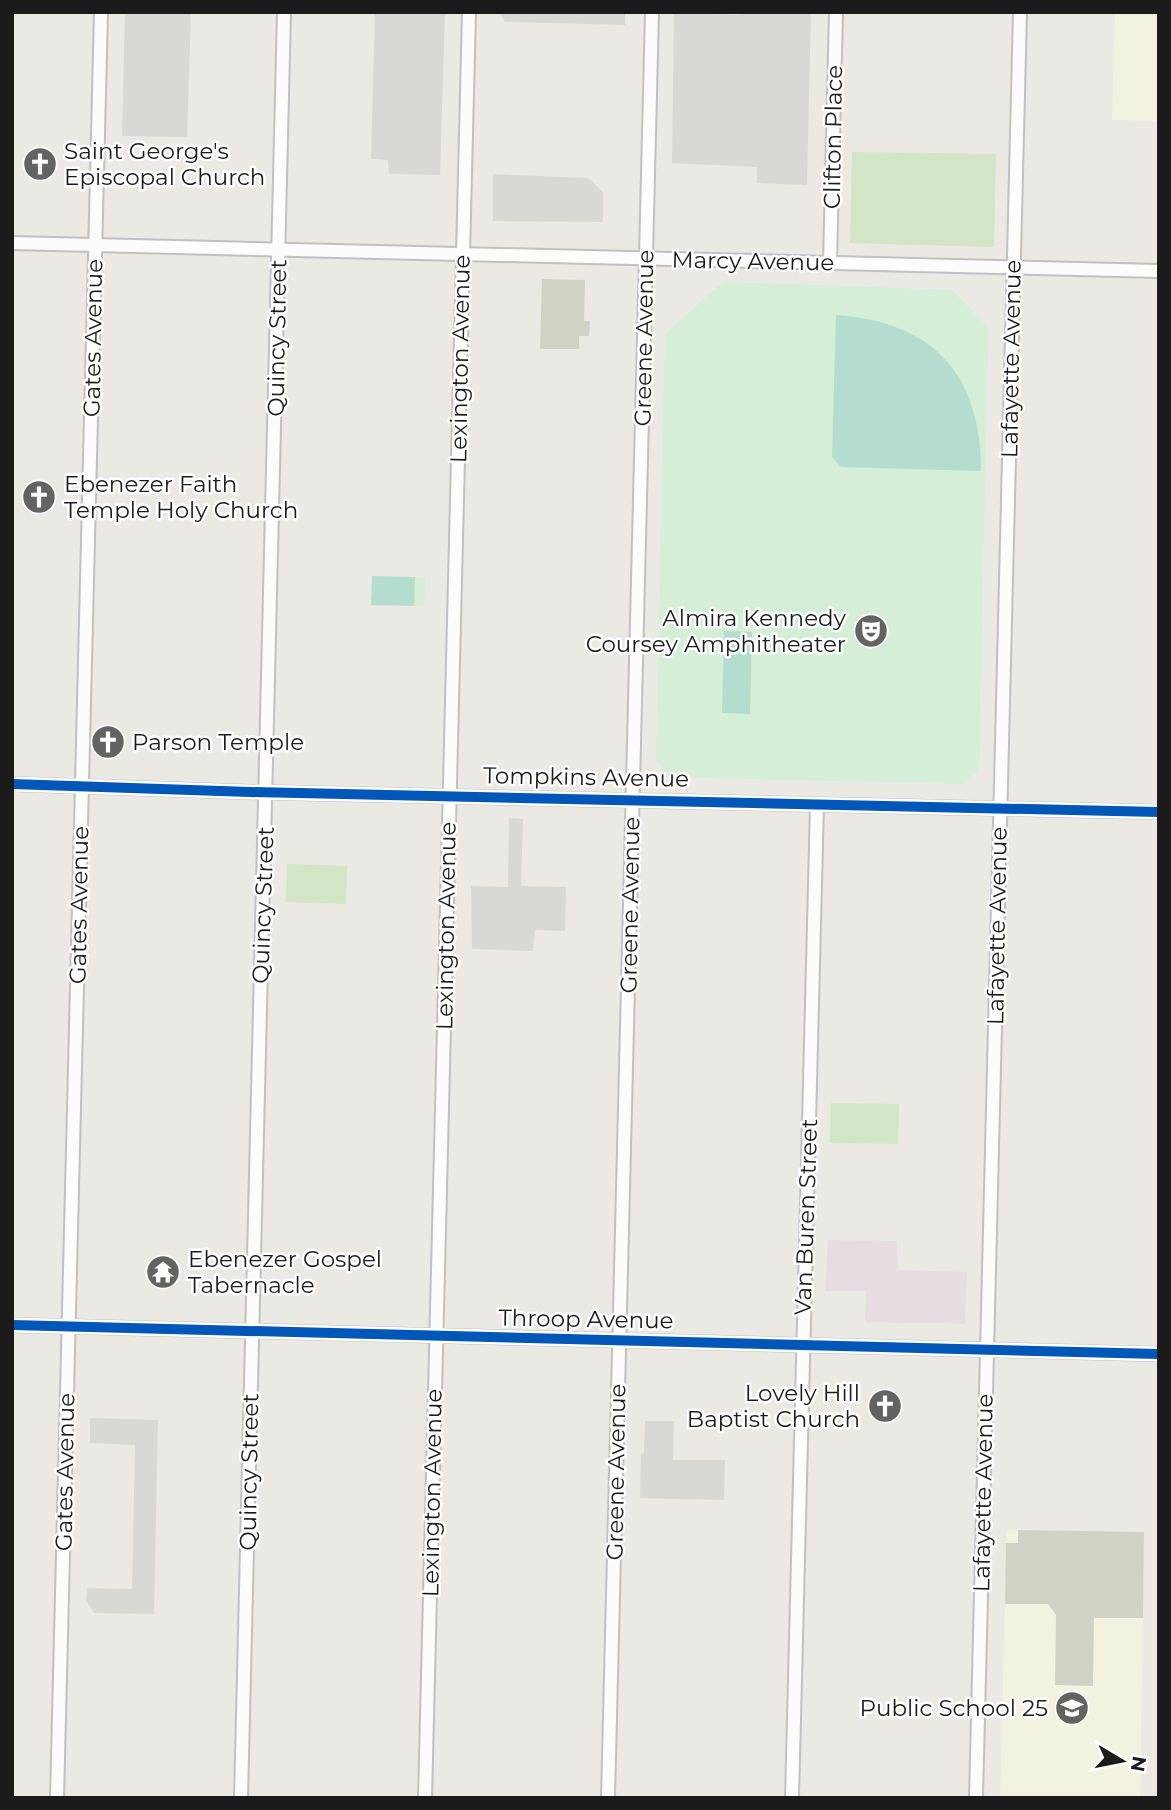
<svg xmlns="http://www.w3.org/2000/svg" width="1171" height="1810" font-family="Montserrat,sans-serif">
<rect width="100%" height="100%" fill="#eae9e4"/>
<g fill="#d9d8d5">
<path d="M125,12H191L187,137L122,136Z"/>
<path d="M375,12H445L440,175L389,174L388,160L371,159Z"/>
<path d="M743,12H811L807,185L757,183V167L672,163L674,13L742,15Z"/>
</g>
<path fill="#e7dde1" d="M828,1240L897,1241L898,1270L967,1272L965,1324L865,1322L866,1291H825Z"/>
<g fill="#f1f3e0">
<path d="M1115,12H1159V121L1112,120Z"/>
<path d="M1007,1530L1144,1532L1140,1798H1000Z"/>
</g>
<g fill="#d1d2c6">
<path d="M542,279L585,280L584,321H590L589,336H579V349H540Z"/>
<path d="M1018,1530L1144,1532L1143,1618H1094L1093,1686L1055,1685L1056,1615L1048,1604H1005L1006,1543H1018Z"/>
</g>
<g fill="#d2e5c5">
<path d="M852,152L996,154L994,247L850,243Z"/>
<path d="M287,864L347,866L346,904L286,902Z"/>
<path d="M831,1103L899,1104L898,1144L830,1143Z"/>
</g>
<g fill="#d4eed7">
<path d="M723,282L952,290L988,327L979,770L964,784L669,777L656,760L665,334Z"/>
<path d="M415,577L425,578L424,606H414Z"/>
</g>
<g fill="#b4ddd0">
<path d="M836,315C933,322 981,374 981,471L841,467L832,457Z"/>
<path d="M372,576L415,577L414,606L371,605Z"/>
<path d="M724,631L752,632L750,714L722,713Z"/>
</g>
<g fill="#d8d8d5">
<path d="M499,12H625V25L505,22Z"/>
<path d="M493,174L588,178L603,192V222L493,221Z"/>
<path d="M509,818L523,819L521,886L566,887L565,931L535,930L533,951L472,949L471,886L508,887Z"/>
<path d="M90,1418L158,1420L154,1614L94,1613L86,1600L87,1588L132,1589L135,1445L90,1443Z"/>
<path d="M645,1421H674L673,1460H725L724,1500L640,1498L641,1454L644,1452Z"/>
</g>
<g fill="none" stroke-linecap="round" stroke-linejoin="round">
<g stroke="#c1c0be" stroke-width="16">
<g id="minor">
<path d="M12,243L1159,271"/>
<path d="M830,263L836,12"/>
<path d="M12,784L250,792L1159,812"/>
<path d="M12,1325L1159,1354"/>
<path d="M57,1798L101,12"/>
<path d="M241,1798L284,12"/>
<path d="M425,1798L469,12"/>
<path d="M608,1798L652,12"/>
<path d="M792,1798L817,805"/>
<path d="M976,1798L1020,12"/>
</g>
</g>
<use href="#minor" stroke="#fcfcfb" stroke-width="12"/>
<g stroke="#fff" stroke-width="15">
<g id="cycleway">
<path d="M12,784L250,792L1159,812"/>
<path d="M12,1325L1159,1354"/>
</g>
</g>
<use href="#cycleway" stroke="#0057b8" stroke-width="10"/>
</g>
<defs>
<g id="church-disc" transform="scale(1.75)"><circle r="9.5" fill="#636361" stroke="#fff"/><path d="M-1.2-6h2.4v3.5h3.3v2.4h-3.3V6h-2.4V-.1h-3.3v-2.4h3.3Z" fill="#fff"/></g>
<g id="theatre-disc" transform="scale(1.75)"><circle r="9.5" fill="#636361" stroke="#fff"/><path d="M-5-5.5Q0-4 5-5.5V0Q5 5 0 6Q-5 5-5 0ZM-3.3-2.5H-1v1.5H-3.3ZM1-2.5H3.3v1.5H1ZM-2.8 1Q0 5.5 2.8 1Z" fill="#fff"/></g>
<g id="temple-disc" transform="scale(1.75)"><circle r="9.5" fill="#636361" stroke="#fff"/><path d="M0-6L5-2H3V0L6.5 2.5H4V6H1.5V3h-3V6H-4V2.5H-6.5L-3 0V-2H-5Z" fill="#fff"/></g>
<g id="school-disc" transform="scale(1.75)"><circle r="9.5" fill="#636361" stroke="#fff"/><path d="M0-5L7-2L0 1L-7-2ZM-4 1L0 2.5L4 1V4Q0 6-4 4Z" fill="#fff"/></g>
</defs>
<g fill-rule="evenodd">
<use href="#church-disc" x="40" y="164"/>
<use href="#church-disc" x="39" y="497"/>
<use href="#theatre-disc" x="871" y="631"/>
<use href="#church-disc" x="108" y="742"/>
<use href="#temple-disc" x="163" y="1272"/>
<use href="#church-disc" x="885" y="1406"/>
<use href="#school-disc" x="1072" y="1708"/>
</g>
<g text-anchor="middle" stroke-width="5" stroke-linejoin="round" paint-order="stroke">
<g font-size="23" fill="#1b1b1b" stroke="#fff">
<text transform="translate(833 137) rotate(-89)" y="8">Clifton Place</text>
<text transform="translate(753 261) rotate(1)" y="8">Marcy Avenue</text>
<text transform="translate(93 338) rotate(-89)" y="8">Gates Avenue</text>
<text transform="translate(277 338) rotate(-89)" y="8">Quincy Street</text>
<text transform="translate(644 338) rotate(-89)" y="8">Greene Avenue</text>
<text transform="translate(460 359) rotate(-89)" y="8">Lexington Avenue</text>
<text transform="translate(1011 359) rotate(-89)" y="8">Lafayette Avenue</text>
<text transform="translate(586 777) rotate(1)" y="8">Tompkins Avenue</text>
<text transform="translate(79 905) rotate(-89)" y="8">Gates Avenue</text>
<text transform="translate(263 905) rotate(-88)" y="8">Quincy Street</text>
<text transform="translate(630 905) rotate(-89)" y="8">Greene Avenue</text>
<text transform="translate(446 926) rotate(-89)" y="8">Lexington Avenue</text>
<text transform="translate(997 926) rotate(-89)" y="8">Lafayette Avenue</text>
<text transform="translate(806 1217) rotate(-88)" y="8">Van Buren Street</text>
<text transform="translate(586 1319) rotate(1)" y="8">Throop Avenue</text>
<text transform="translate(65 1472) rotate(-89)" y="8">Gates Avenue</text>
<text transform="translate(249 1472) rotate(-89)" y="8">Quincy Street</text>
<text transform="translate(616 1472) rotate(-89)" y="8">Greene Avenue</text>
<text transform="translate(432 1493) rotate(-89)" y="8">Lexington Avenue</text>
<text transform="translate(983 1493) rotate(-89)" y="8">Lafayette Avenue</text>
</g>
<g font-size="23" fill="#1b1b1b" stroke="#fff" text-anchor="start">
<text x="64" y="159">Saint George's<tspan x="64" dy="26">Episcopal Church</tspan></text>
<text x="64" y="492">Ebenezer Faith<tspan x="64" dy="26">Temple Holy Church</tspan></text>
<text x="846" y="626" text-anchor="end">Almira Kennedy<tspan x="846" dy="26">Coursey Amphitheater</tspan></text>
<text x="132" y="750">Parson Temple</text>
<text x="188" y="1267">Ebenezer Gospel<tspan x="188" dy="26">Tabernacle</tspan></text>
<text x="860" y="1401" text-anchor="end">Lovely Hill<tspan x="860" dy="26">Baptist Church</tspan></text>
<text x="1048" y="1716" text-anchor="end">Public School 25</text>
</g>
</g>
<rect width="1171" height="1810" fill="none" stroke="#1b1b1b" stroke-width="28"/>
<g transform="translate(1122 1761) rotate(100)" stroke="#ffffff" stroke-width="5" paint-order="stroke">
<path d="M0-5L12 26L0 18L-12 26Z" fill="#1b1b1b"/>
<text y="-10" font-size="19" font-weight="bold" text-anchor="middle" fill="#1b1b1b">N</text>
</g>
</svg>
